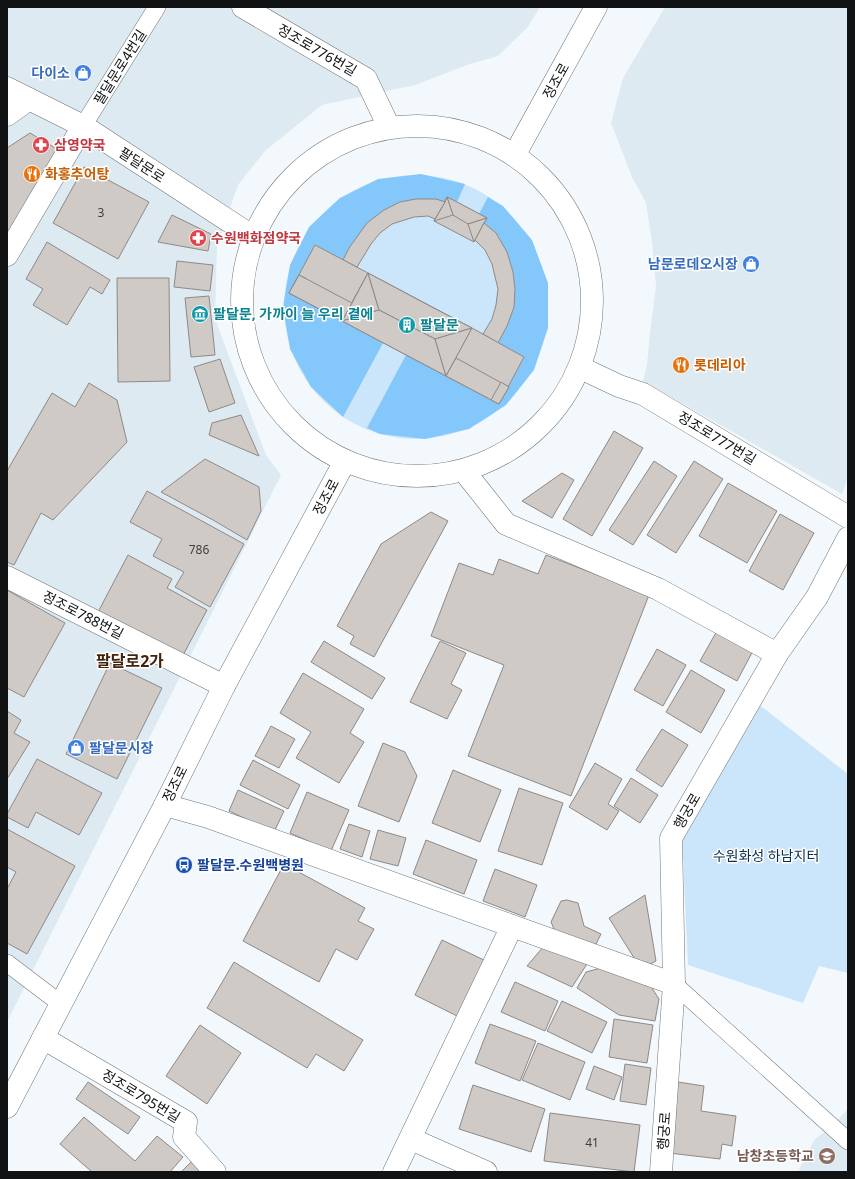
<svg xmlns="http://www.w3.org/2000/svg" width="855" height="1179" font-family="'Noto Sans','Noto Sans KR',sans-serif">
<rect width="100%" height="100%" fill="#f3f8fd"/>
<g fill="#deeaf2">
<path d="M7,7H540L528,27L498,56L467,65L415,85L322,105L265,151L238,185L217,246L215,319L266,455L281,475L7,1022Z"/>
<path d="M665,7H848V477L842,494L643,381L647,364L650,332L656,286L652,242L646,203L632,177L611,123L623,78Z"/>
<path d="M848,1109V1172H798L814,1140L832,1126Z"/>
</g>
<g fill="#cbe5fa">
<circle cx="416" cy="307" r="132"/>
<path d="M757,703L848,774V973L819,966L803,1003L688,965L682,835Z"/>
</g>
<g fill="#84c7fb">
<path d="M421,174L465,184L457,202L447,197L445,202L436,199H416L400,202L384,210L367,223L349,248L343,260L290,293L383,343L343,417L342,416L311,387L290,349L283,307L290,265L309,227L340,198L378,179Z"/>
<path d="M488,197L503,206L532,240L548,283V328L534,370L506,405L469,429L425,439L380,434L367,428L406,355L499,404L524,357L498,343L515,289L513,272L507,252L496,233L484,223L479,214Z"/>
</g>
<g fill="#d0cac6" stroke="#8e8985">
<path d="M30,133L57,149L7,240V148Z"/>
<path d="M84,167L149,202L118,259L53,223Z"/>
<path d="M447,197L487,218L474,242L434,221Z"/>
<path d="M447,197L457,202L487,218L468,224L453,215Z"/>
<path d="M447,197L453,215L434,221L445,202Z"/>
<path d="M416,199H436L445,202L435,219L428,216L414,217L392,224L380,233L371,244L357,267L343,260L349,248L367,223L384,210L400,202Z"/>
<path d="M172,215L211,234L208,251L158,242Z"/>
<path d="M487,218L484,223L474,242L468,224Z"/>
<path d="M484,223L496,233L507,252L513,272L515,289L514,307L507,326L498,343L483,334L492,319L496,305L498,289L492,264L485,250L475,240Z"/>
<path d="M47,242L110,280L102,294L90,287L67,325L33,305L43,289L26,279Z"/>
<path d="M315,245L368,273L342,321L289,293Z"/>
<path d="M177,261L213,265L210,291L174,287Z"/>
<path d="M368,273L472,328L446,376L342,321Z"/>
<path d="M368,273L379,310L342,321L352,303Z"/>
<path d="M368,273L430,306L472,328L435,339L379,310Z"/>
<path d="M299,275L307,279L297,297L289,293Z"/>
<path d="M299,275L352,303L342,321L289,293Z"/>
<path d="M117,278H169L170,381L118,382Z"/>
<path d="M209,296L215,355L191,357L185,298Z"/>
<path d="M379,310L435,339L446,376L342,321Z"/>
<path d="M472,328L456,358L446,376L435,339Z"/>
<path d="M472,328L524,357L499,404L446,376Z"/>
<path d="M456,358L509,387L499,404L446,376Z"/>
<path d="M220,359L235,403L209,412L194,367Z"/>
<path d="M501,382L509,387L499,404L491,400Z"/>
<path d="M89,383L117,400L127,442L53,520L41,513L14,565L7,562V471L52,393L75,407Z"/>
<path d="M241,415L259,456L209,435L212,423Z"/>
<path d="M614,431L643,448L592,536L563,519Z"/>
<path d="M205,459L259,487L261,511L247,540L213,520L161,492Z"/>
<path d="M654,461L677,476L633,545L609,530Z"/>
<path d="M694,461L723,479L676,553L647,535Z"/>
<path d="M562,473L574,480L552,518L522,501Z"/>
<path d="M728,483L777,511L747,563L699,536Z"/>
<path d="M147,491L244,544L210,607L175,587L184,572L153,556L162,539L130,522Z"/>
<path d="M431,512L448,521L374,657L350,644L354,636L337,626L381,544Z"/>
<path d="M780,514L814,533L783,590L749,571Z"/>
<path d="M128,555L172,579L167,588L207,610L181,659L97,614Z"/>
<path d="M546,555L649,595L571,796L468,756L504,665L431,636L459,563L493,575L499,559L538,574Z"/>
<path d="M7,590L65,623L24,697L7,688Z"/>
<path d="M718,629L754,649L737,681L700,661Z"/>
<path d="M324,641L385,678L372,699L311,662Z"/>
<path d="M440,641L466,653L451,684L462,690L447,719L410,702Z"/>
<path d="M657,649L686,665L663,706L634,690Z"/>
<path d="M110,663L162,688L117,779L66,754Z"/>
<path d="M691,670L725,690L701,733L666,712Z"/>
<path d="M303,673L364,709L350,733L364,742L339,783L296,758L311,732L280,713Z"/>
<path d="M7,711L21,720L14,733L30,742L7,779Z"/>
<path d="M271,726L295,739L279,768L255,756Z"/>
<path d="M662,729L688,745L662,787L636,770Z"/>
<path d="M383,743L405,752L417,776L399,822L358,806Z"/>
<path d="M37,759L102,793L79,835L36,812L28,828L7,817V814Z"/>
<path d="M253,760L300,785L288,809L240,785Z"/>
<path d="M595,763L622,779L608,804L619,811L607,830L569,807Z"/>
<path d="M453,770L501,790L480,842L432,823Z"/>
<path d="M631,778L658,795L640,823L614,806Z"/>
<path d="M519,788L563,803L542,865L498,851Z"/>
<path d="M238,790L284,811L274,832L229,811Z"/>
<path d="M307,792L349,810L331,851L290,833Z"/>
<path d="M349,824L370,831L362,857L340,849Z"/>
<path d="M7,829L75,866L27,954L7,943V889L16,872L7,867Z"/>
<path d="M378,830L406,838L398,866L370,859Z"/>
<path d="M426,840L477,860L464,894L413,874Z"/>
<path d="M284,864L365,908L358,921L374,929L357,960L336,949L319,982L243,941Z"/>
<path d="M495,869L537,885L525,917L483,901Z"/>
<path d="M645,895L656,961L641,969L609,918Z"/>
<path d="M567,900L578,903L584,926L601,934L594,948L556,934L551,922L561,901Z"/>
<path d="M442,940L486,961L459,1017L415,995Z"/>
<path d="M544,946L587,964L572,987L527,966Z"/>
<path d="M234,962L363,1040L344,1071L316,1054L307,1068L207,1008Z"/>
<path d="M601,968L650,985L659,999L655,1021L619,1015L577,988L586,972Z"/>
<path d="M515,982L558,1001L545,1031L501,1012Z"/>
<path d="M562,1001L607,1022L592,1053L547,1031Z"/>
<path d="M614,1019L653,1025L647,1063L609,1057Z"/>
<path d="M490,1024L536,1041L520,1081L475,1063Z"/>
<path d="M200,1025L241,1053L207,1104L166,1076Z"/>
<path d="M538,1043L585,1062L570,1100L522,1080Z"/>
<path d="M625,1064L651,1068L646,1105L620,1101Z"/>
<path d="M594,1066L622,1077L614,1100L586,1089Z"/>
<path d="M88,1082L140,1117L128,1134L76,1099Z"/>
<path d="M678,1082L704,1086L701,1111L736,1116L732,1146L722,1144L720,1159L669,1153Z"/>
<path d="M473,1085L545,1109L531,1152L459,1129Z"/>
<path d="M550,1113L640,1125L634,1172L544,1161Z"/>
<path d="M84,1117L135,1161L157,1136L183,1157L170,1172H92L60,1144Z"/>
<path d="M195,1158L208,1172H181Z"/>
</g>
<g fill="none" stroke-linecap="round" stroke-linejoin="round">
<g stroke="#707579" stroke-width="18">
<g id="lane">
<path d="M83,126L157,7"/>
<path d="M7,963L61,1004"/>
<path d="M674,984L848,1141"/>
</g>
</g>
<g stroke="#707579" stroke-width="23">
<g id="street">
<path d="M243,7L366,79L389,127"/>
<path d="M7,115L29,99"/>
<path d="M7,255L83,126"/>
<path d="M581,368L619,386L643,394L848,517"/>
<path d="M464,471L506,524L658,589L777,654"/>
<path d="M7,577L224,686"/>
<path d="M165,805L208,817L674,984"/>
<path d="M43,1038L186,1122L184,1137L215,1172"/>
<path d="M411,1139L486,1172"/>
<path d="M394,1172L512,926"/>
<path d="M661,1172L674,984L671,838L777,654L817,597L848,538"/>
</g>
</g>
<g stroke="#707579" stroke-width="23">
<g id="secondary">
<path d="M7,88L83,126L252,236"/>
<circle cx="417" cy="301" r="175"/>
<path d="M515,154L596,7"/>
<path d="M7,1107L165,805L224,686L345,461"/>
</g>
</g>
<use href="#lane" stroke="#fff" stroke-width="17"/>
<use href="#street" stroke="#fff" stroke-width="22"/>
<use href="#secondary" stroke="#fff" stroke-width="22"/>
</g>
<defs>
<g id="shop-disc" transform="scale(0.9)"><circle r="9.5" fill="#3f7fe0" stroke="#fff"/><path d="M-5-2.5h2.3a2.7 3.5 0 0 1 5.4 0H5L5.5 6h-11ZM-1.5-2.5h3a1.5 2.3 0 0 0-3 0Z" fill="#fff"/></g>
<g id="pharmacy-disc" transform="scale(0.9)"><circle r="9.5" fill="#e0444e" stroke="#fff"/><path d="M-2-6h4v4h4v4h-4v4h-4v-4h-4v-4h4Z" fill="#fff"/></g>
<g id="restaurant-disc" transform="scale(0.9)"><circle r="9.5" fill="#e8710a" stroke="#fff"/><path d="M-5-6h1v4h1v-4h1v4h1v-4h1v5L-1.5 .5V6h-2V.5L-5-1ZM5-6V6H3V1.5H1.5Q1.5-4 5-6Z" fill="#fff"/></g>
<g id="museum-disc" transform="scale(0.9)"><circle r="9.5" fill="#0f9aa8" stroke="#fff"/><path d="M0-6L6-3V-2H-6V-3ZM-5-1h2V3h-2ZM-1-1h2V3h-2ZM3-1h2V3H3ZM-6 4H6V6H-6Z" fill="#fff"/></g>
<g id="building-disc" transform="scale(0.9)"><circle r="9.5" fill="#0f9aa8" stroke="#fff"/><path d="M-4-6H4V6H1V3H-1V6H-4ZM-2.5-4.3h1.7v1.8h-1.7ZM.8-4.3h1.7v1.8H.8ZM-2.5-1h1.7V.8h-1.7ZM.8-1h1.7V.8H.8Z" fill="#fff"/></g>
<g id="bus-disc" transform="scale(0.9)"><circle r="9.5" fill="#1a4fb4" stroke="#fff"/><path d="M-5-6H5V4H4V6H2V4H-2V6H-4V4H-5ZM-3.5-4V0h7V-4ZM-3.5 1.2v1.5H-2V1.2ZM2 1.2v1.5H3.5V1.2Z" fill="#fff"/></g>
<g id="school-disc" transform="scale(0.9)"><circle r="9.5" fill="#8d6e63" stroke="#fff"/><path d="M0-5L7-2L0 1L-7-2ZM-4 1L0 2.5L4 1V4Q0 6-4 4Z" fill="#fff"/></g>
</defs>
<g fill-rule="evenodd">
<use href="#shop-disc" x="83" y="73"/>
<use href="#pharmacy-disc" x="41" y="145"/>
<use href="#restaurant-disc" x="32" y="174"/>
<use href="#pharmacy-disc" x="198" y="238"/>
<use href="#shop-disc" x="751" y="264"/>
<use href="#museum-disc" x="200" y="314"/>
<use href="#building-disc" x="407" y="325"/>
<use href="#restaurant-disc" x="681" y="365"/>
<use href="#shop-disc" x="76" y="748"/>
<use href="#bus-disc" x="184" y="865"/>
<use href="#school-disc" x="827" y="1156"/>
</g>
<g text-anchor="middle" stroke-width="3" stroke-linejoin="round" paint-order="stroke">
<g font-size="12" fill="#404040">
<text x="101" y="217">3</text>
<text x="199" y="554">786</text>
<text x="592" y="1147">41</text>
</g>
<g font-size="14" fill="#101213" stroke="#fff">
<text transform="translate(317 50) rotate(30)" y="5">정조로776번길</text>
<text transform="translate(120 67) rotate(-58)" y="5">팔달문로4번길</text>
<text transform="translate(556 81) rotate(-61)" y="5">정조로</text>
<text transform="translate(142 165) rotate(33)" y="5">팔달문로</text>
<text transform="translate(717 438) rotate(31)" y="5">정조로777번길</text>
<text transform="translate(326 497) rotate(-62)" y="5">정조로</text>
<text transform="translate(83 615) rotate(27)" y="5">정조로788번길</text>
<text transform="translate(175 784) rotate(-64)" y="5">정조로</text>
<text transform="translate(687 811) rotate(-60)" y="5">행궁로</text>
<text transform="translate(141 1096) rotate(31)" y="5">정조로795번길</text>
<text transform="translate(664 1131) rotate(-86)" y="5">행궁로</text>
</g>
<g font-size="14" font-weight="bold" fill="#366cbe" stroke="#fff" text-anchor="end">
<text x="70" y="78">다이소</text>
<text x="738" y="269">남문로데오시장</text>
<text x="89" y="753" text-anchor="start">팔달문시장</text>
</g>
<g font-size="14" font-weight="bold" fill="#be3a42" stroke="#fff" text-anchor="start">
<text x="54" y="150">삼영약국</text>
<text x="211" y="243">수원백화점약국</text>
</g>
<g font-size="14" font-weight="bold" fill="#c56008" stroke="#fff" text-anchor="start">
<text x="45" y="179">화홍추어탕</text>
<text x="694" y="370">롯데리아</text>
</g>
<g font-size="14" font-weight="bold" fill="#0d838f" stroke="#fff" text-anchor="start">
<text x="213" y="319">팔달문, 가까이 늘 우리 곁에</text>
<text x="420" y="330">팔달문</text>
</g>
<g font-size="14" fill="#0a304a" stroke="#fff">
<text x="766" y="861">수원화성 하남지터</text>
</g>
<g font-size="14" font-weight="bold" fill="#164399" stroke="#fff" text-anchor="start">
<text x="197" y="870">팔달문.수원백병원</text>
</g>
<g font-size="14" font-weight="bold" fill="#785e54" stroke="#fff" text-anchor="end">
<text x="814" y="1161">남창초등학교</text>
</g>
<g font-size="16" font-weight="bold" fill="#43240b" stroke="#fff">
<text x="130" y="667">팔달로2가</text>
</g>
</g>
<rect width="855" height="1179" fill="none" stroke="#101213" stroke-width="16"/>
</svg>
